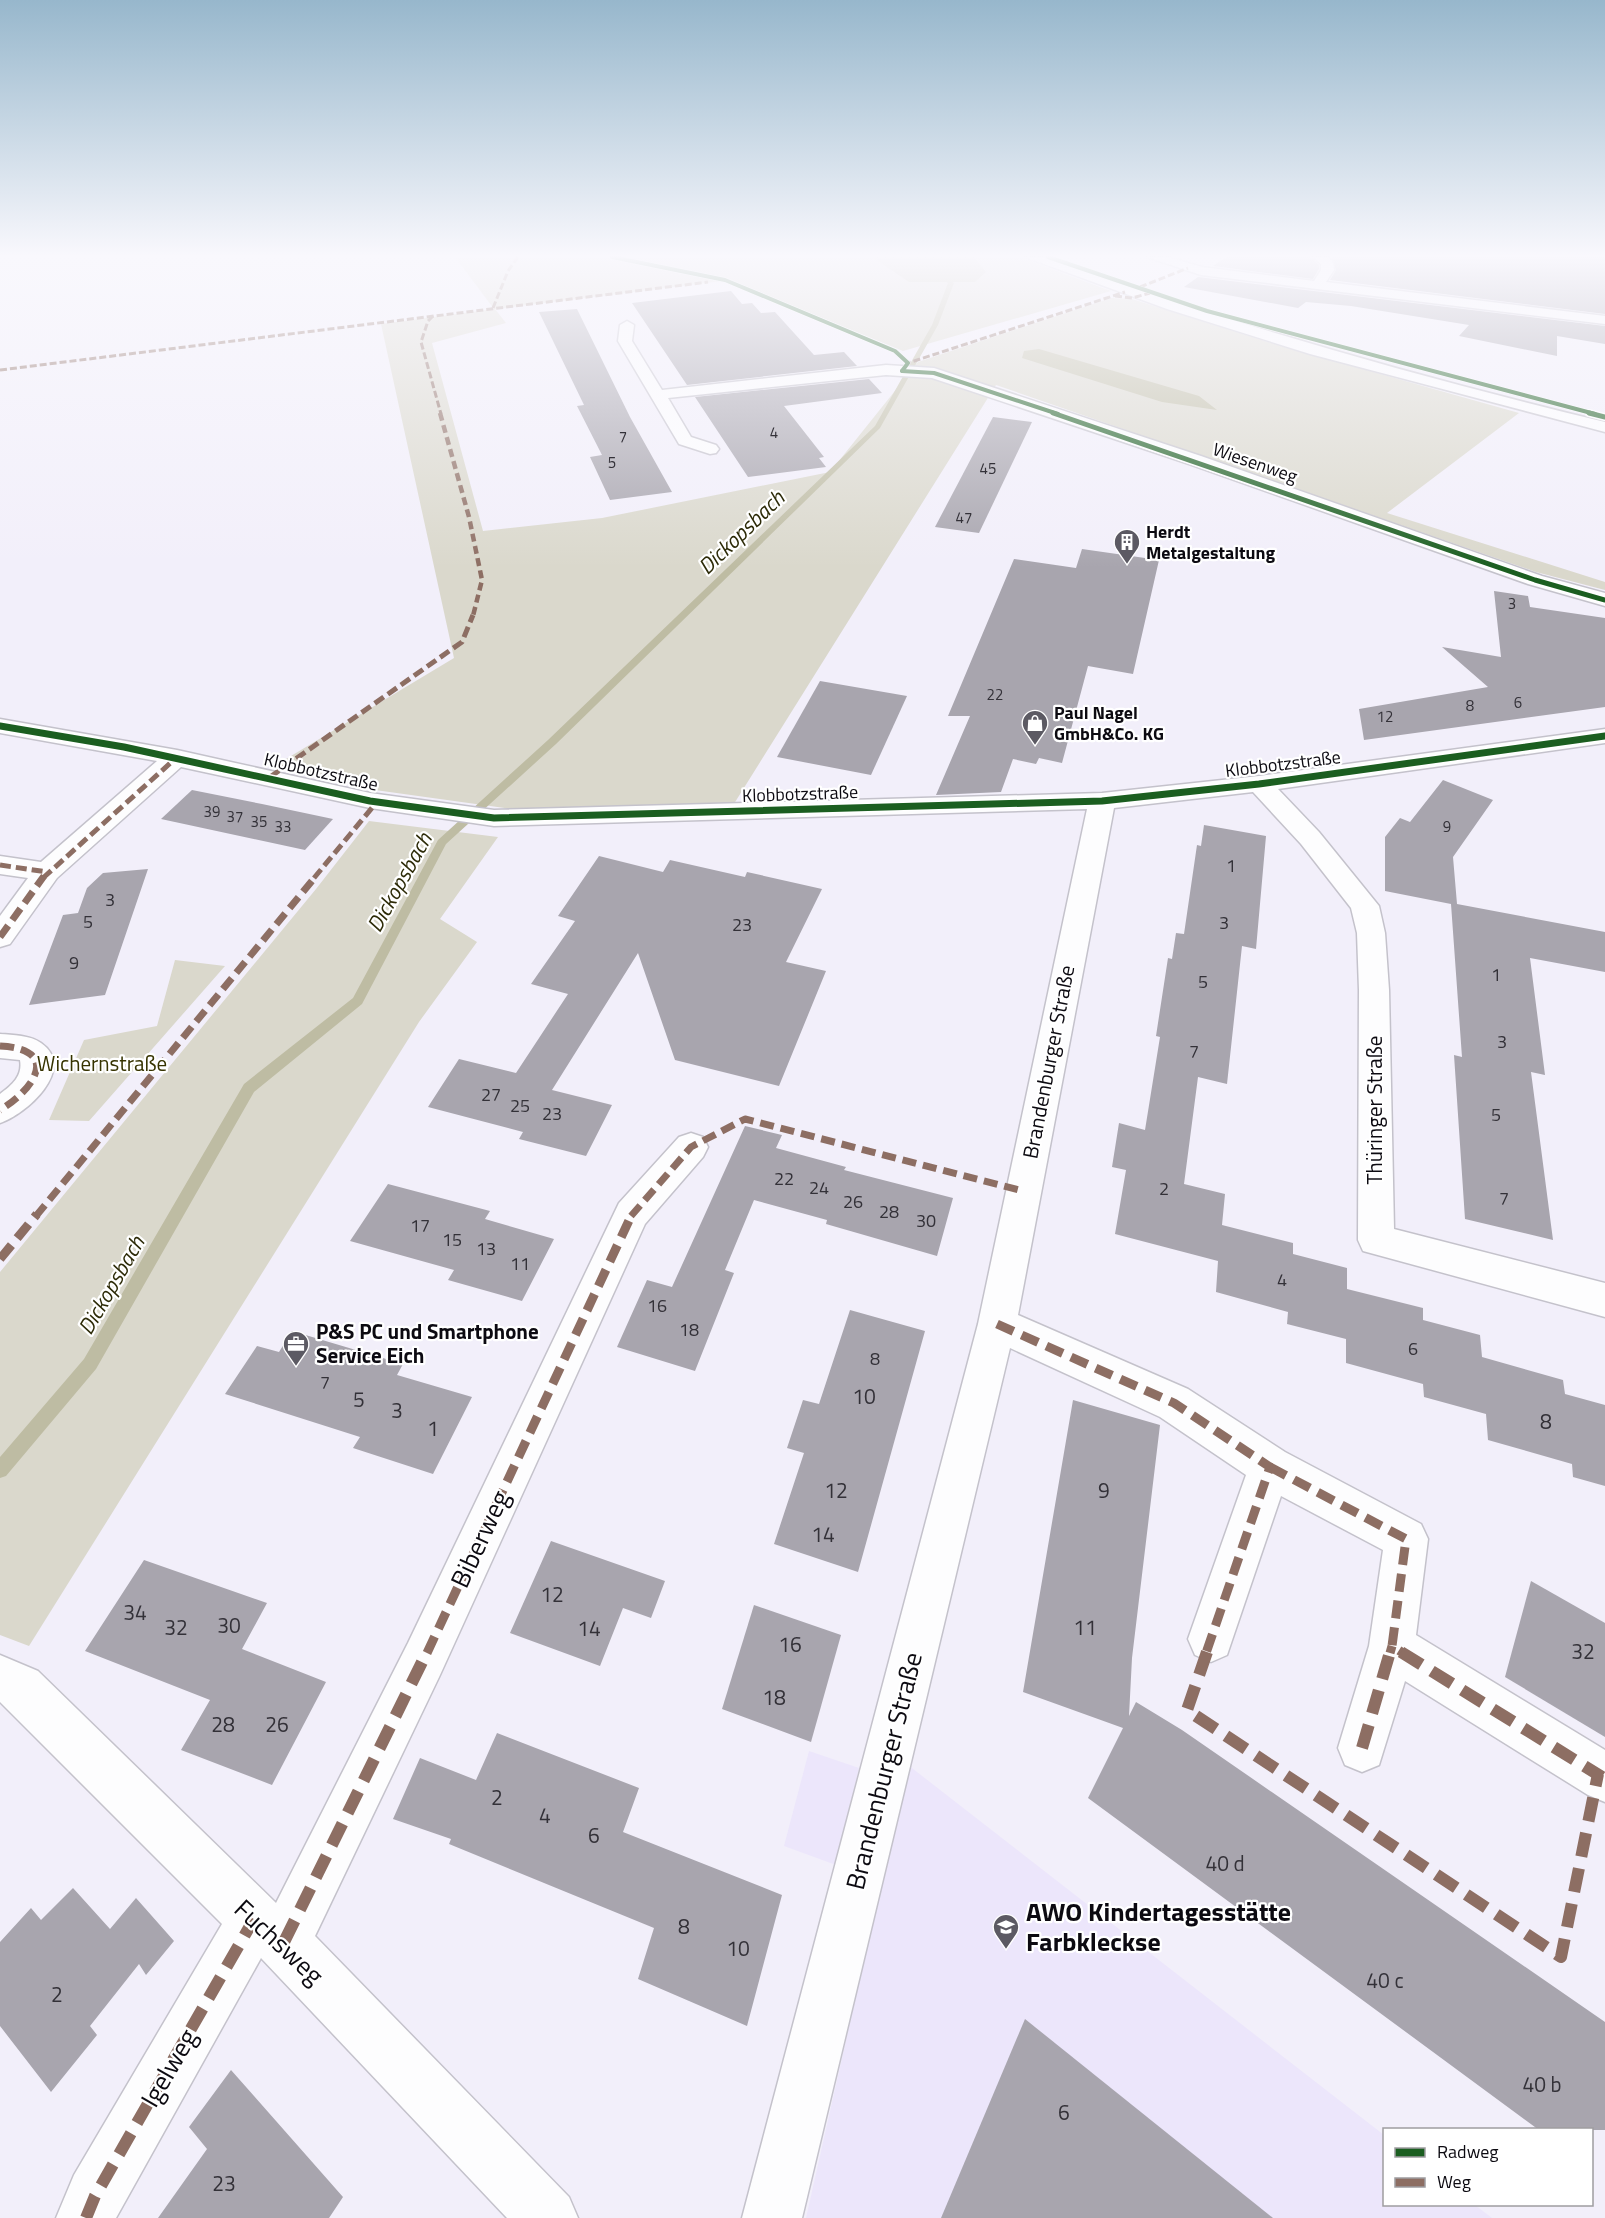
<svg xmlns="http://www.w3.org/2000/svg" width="1605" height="2218" font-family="'Titillium Web',sans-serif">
<rect width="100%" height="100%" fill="#f2effa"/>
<g fill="#ece6fb">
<path d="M809,1751L859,1768L836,1865L784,1846Z"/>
<path d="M908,1765L1384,2135V2204L1475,2205L1492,2218H806Z"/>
</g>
<g fill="#dad8cc">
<path d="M455,257H1019L1111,291L903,351L730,280L495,309L506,323L432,343L483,531L602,518L830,472L918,362L1111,298L1132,299L1281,346L1519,413L1387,513L1605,582V590L1536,572L996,385L732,807L512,809L375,790L276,765L454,658L381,324L494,309Z"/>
<path d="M369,821L498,837L440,919L477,942L419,1022L29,1646L0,1635V1272L316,889Z"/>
<path d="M175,960L225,966L89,1121L49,1120L84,1040L157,1026Z"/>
</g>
<g fill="#bebca3">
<path d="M872,257H974L986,272L975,282H909Z"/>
<path d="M1039,349L1199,396L1217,410L1162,402L1022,358L1024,351Z"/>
</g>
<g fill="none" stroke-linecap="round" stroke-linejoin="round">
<path fill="#bebca3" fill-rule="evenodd" d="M910,257H916L954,283L938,325L880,428L556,744L446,844L362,1004L254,1092L96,1369L6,1476L0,1478V1457L84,1359L244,1084L353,998L438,840L548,740L875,426L932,325L948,283Z"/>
</g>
<g fill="#a8a5ae">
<path d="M1226,257H1311L1319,265V269L1313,279L1213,266Z"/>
<path d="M1331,257H1605V314L1330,280L1336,270Z"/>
<path d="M1198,277L1605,326V344L1557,336V356L1459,336L1469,325L1351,306L1306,302L1298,308L1184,287Z"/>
<path d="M731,291L742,304L752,303L761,313L775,312L814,355L844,352L857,366L687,385L632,303Z"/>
<path d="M577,309L630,417L672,492L610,500L590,457L602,455L577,406L584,405L539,312Z"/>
<path d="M869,379L882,393L784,406L824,457L819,458L826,467L748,477L695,397Z"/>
<path d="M993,417L1032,422L979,533L935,527Z"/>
<path d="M1082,549L1159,560L1133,674L1088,666L1062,763L1039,758L1036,764L1013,759L1001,792L936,795L970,716H948L1014,559L1076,568Z"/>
<path d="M1494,591L1528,596L1530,607L1605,618V707L1364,740L1359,709L1488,687L1442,647L1501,657Z"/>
<path d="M820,681L907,696L871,775L777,757Z"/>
<path d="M1443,780L1493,800L1453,857L1457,904L1605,932V972L1530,958L1545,1075L1531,1072L1553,1240L1465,1219L1454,1055L1462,1057L1451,904L1385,891V837L1400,818L1410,822Z"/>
<path d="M192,790L262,804L333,819L305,850L161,819Z"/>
<path d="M1204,825L1266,836L1256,949L1242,946L1227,1084L1198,1077L1184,1184L1225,1194L1222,1225L1293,1243V1254L1347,1268V1289L1423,1308V1320L1480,1335L1482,1357L1563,1380L1565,1394L1605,1405V1486L1573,1477L1572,1464L1488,1440L1486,1414L1424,1397L1423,1384L1346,1363V1339L1287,1324L1288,1312L1216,1292L1218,1261L1115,1234L1126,1170L1112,1167L1119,1123L1145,1130L1160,1037L1156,1036L1168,958L1172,959L1176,933L1184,934L1197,845L1201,846Z"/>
<path d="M599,856L663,872L670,860L745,877L747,872L822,889L786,962L826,971L779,1086L675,1060L638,953L552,1090L612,1105L586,1156L519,1139L523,1132L428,1107L459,1059L516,1073L568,994L531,984L575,921L558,916Z"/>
<path d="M148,869L105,995L29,1005L63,915L78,913L87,888L103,873Z"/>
<path d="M745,1126L782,1135L776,1148L846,1167L844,1170L953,1198L937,1256L826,1224L827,1220L754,1200L725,1270L734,1273L695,1371L617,1347L647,1280L672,1287Z"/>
<path d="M388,1184L490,1211L485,1219L554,1239L522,1301L448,1280L454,1270L350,1241Z"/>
<path d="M850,1310L925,1331L858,1572L774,1544L804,1453L787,1448L803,1400L819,1404Z"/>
<path d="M292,1331L403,1364L397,1375L472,1397L433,1474L353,1448L360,1437L225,1394L257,1346L279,1352Z"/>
<path d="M1073,1400L1160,1425L1132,1658L1129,1716L1136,1702L1182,1730L1605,2022V2130H1539L1088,1798L1123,1728L1023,1692Z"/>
<path d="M551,1541L665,1581L651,1618L623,1608L600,1666L510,1633Z"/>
<path d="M144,1560L267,1603L242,1649L326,1682L272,1785L181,1750L210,1700L85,1651Z"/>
<path d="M1531,1581L1605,1623V1737L1505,1677Z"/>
<path d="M754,1605L841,1635L811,1742L722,1709Z"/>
<path d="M497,1733L639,1788L623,1832L782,1895L747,2026L638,1979L654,1928L449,1844L451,1839L393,1819L420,1758L476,1780Z"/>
<path d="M73,1888L110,1929L136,1898L174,1941L146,1975L139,1964L90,2026L97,2035L51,2092L0,2026V1942L31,1908L41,1920Z"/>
<path d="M1025,2019L1273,2218H941Z"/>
<path d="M231,2070L343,2197L329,2218H158L207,2149L189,2127Z"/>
</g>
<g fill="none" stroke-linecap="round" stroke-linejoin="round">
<g stroke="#c4c2cb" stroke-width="3">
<g id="minor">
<path d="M1147,257H1168L1202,267L1314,281L1321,270V264L1313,257H1328L1333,263L1334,270L1326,282L1605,316V324L1201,275Z"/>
<path d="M627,321L634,325L632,341L662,390L886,365L934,368L1201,456L1542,576L1605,593V606L1528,584L1189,464L932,378L886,375L668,398L691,437L716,445L719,449L716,453L710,454L679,444L618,341L620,325Z"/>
<path d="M0,719L177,750L370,793L494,810L1102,793L1259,776L1605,729V743L1278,789L1319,832L1379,906L1385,933L1389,990L1394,1229L1605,1283V1317L1363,1251L1358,1240L1359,990L1357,933L1351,908L1301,844L1253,792L1114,808L1018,1315L1188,1389L1285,1452L1421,1524L1428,1539L1416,1635L1605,1750V1802L1588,1795L1405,1681L1379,1765L1362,1772L1345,1765L1338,1748L1369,1646L1383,1550L1281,1496L1227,1655L1211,1662L1195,1655L1188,1639L1246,1475L1160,1417L1010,1348L802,2218H742L978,1324L1087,809L494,826L370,808L181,767L57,878L10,944L0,947V916L28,878L0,874V856L41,862L157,761L0,733Z"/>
<path d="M0,1034C13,1035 30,1035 41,1043C78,1069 25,1115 0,1123V1094C12,1085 23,1076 20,1060L0,1058Z"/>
<path d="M691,1133L703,1137L708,1147L703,1157L645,1224L440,1675L315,1936L569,2197L578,2218H507L261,1958L116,2218H56L74,2175L222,1924L0,1702V1655L38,1671L276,1903L408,1643L619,1203L679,1137Z"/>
</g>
</g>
<g stroke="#c4c2cb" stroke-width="3">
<path id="major" d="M1025,257H1044C1228,323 1415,376 1605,422V432L1310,354L1167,309Z"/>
</g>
<use href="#minor" fill="#fdfdfe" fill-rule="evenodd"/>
<use href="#major" fill="#fdfdfe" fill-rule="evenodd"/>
<g stroke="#8d6e63" stroke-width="3" stroke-dasharray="7 3" stroke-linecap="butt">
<path d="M1140,287L1188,268"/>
<path d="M1115,296L1132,298L1150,293"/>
<path d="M493,308L508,271L518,257"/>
<path d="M433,316L428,321L421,342L441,414"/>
<path d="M905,360L908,363L1125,292"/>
<path d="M0,370L708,282"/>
</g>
<path stroke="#8d6e63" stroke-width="4.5" stroke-dasharray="8 4.5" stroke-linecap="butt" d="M440,413L469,517L482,580L473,616"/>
<g stroke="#8d6e63" stroke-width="5" stroke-dasharray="11 5" stroke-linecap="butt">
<path d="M270,777L462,642L473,615"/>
<path d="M0,865L47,872"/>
<path d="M43,878L177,757"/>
<path d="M314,878L376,803L370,801"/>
</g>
<g stroke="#8d6e63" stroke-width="7" stroke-dasharray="14 7" stroke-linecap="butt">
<path d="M0,937L44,876"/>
<path d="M0,1046C61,1049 35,1089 0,1110"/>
<path d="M36,1216L316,876"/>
<path d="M631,1216L691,1147L745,1119L1023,1191"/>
</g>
<g stroke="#8d6e63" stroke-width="9" stroke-dasharray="18 9" stroke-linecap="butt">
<path d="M0,1259L37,1214"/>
<path d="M997,1324L1174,1403L1270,1467L1206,1653"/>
<path d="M1270,1467L1406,1539L1392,1646L1403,1653"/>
<path d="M427,1653L632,1214"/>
<path d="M1390,1653L1392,1646"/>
</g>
<g stroke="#8d6e63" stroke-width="12" stroke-dasharray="24 12" stroke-linecap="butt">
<path d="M1207,1652L1187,1710L1561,1957L1598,1774"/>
<path d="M1401,1652L1602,1777"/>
<path d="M1362,1748L1390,1652"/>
<path d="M284,1942L427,1652"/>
<path d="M86,2218L95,2196L254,1919"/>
</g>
<g stroke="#fff" stroke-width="5">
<g id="cycleway-far2">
<path d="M612,257L725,280L895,351L908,363L902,371"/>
<path d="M1048,257L1207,311L1595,414"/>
<path d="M902,371L934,373L1058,414"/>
</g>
</g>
<g stroke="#fff" stroke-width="8">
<g id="cycleway-far1">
<path d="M1053,413L1535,580L1605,600"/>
<path d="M1589,413L1605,417"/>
</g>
</g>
<g stroke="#fff" stroke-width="10">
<path id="cycleway" d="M0,726L124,747L370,801L494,818L1102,801L1259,784L1605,736"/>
</g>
<use href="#cycleway-far2" stroke="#1b5e20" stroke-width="4"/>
<use href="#cycleway-far1" stroke="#1b5e20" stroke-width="5"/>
<use href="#cycleway" stroke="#1b5e20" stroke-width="7"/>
</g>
<linearGradient id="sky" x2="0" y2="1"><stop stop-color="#97b7cc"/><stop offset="0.45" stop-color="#f9f8fd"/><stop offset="1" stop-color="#f9f8fd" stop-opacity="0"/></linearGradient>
<rect width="1605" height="568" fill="url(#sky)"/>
<defs>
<g id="building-pin" transform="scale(1.35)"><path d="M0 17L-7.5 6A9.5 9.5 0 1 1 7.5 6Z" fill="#5c5a63" stroke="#fff"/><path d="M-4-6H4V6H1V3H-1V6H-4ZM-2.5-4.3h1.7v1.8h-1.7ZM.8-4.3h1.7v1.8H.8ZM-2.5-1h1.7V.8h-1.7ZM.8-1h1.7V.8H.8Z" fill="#fff"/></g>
<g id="shop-pin" transform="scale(1.35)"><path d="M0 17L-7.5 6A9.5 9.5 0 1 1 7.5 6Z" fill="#5c5a63" stroke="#fff"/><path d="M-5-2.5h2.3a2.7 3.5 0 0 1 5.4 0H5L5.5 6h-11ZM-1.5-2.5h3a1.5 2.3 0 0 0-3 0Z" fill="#fff"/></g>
<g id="office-pin" transform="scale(1.35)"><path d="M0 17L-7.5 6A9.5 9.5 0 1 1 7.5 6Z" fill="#5c5a63" stroke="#fff"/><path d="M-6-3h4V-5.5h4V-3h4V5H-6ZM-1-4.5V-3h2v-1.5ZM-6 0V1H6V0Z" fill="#fff"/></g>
<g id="school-pin" transform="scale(1.35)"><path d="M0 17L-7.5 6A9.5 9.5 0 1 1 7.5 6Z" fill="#5c5a63" stroke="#fff"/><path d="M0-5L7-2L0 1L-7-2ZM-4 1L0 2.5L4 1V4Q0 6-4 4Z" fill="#fff"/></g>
</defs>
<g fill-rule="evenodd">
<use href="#building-pin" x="1127" y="542"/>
<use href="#shop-pin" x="1035" y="723"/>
<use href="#office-pin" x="296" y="1344"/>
<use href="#school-pin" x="1006" y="1927"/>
</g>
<g text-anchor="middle" stroke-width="4.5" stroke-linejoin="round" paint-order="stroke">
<g font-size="15" fill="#333138">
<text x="774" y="438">4</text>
<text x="623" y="442">7</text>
<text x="612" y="468">5</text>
<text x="988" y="474">45</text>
<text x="964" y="523">47</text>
<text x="1512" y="609">3</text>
<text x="995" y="700">22</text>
<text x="1518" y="708">6</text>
<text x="1470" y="711">8</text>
<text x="1385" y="722">12</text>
<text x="212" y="817">39</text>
<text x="235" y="822">37</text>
<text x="259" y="827">35</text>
<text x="283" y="832">33</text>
<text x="1447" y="832">9</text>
</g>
<g font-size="18" fill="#0c0a11" stroke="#fff">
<text transform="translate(1255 463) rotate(19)" y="6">Wiesenweg</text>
<text transform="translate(1283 764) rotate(-7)" y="6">Klobbotzstraße</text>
<text transform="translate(321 772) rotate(13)" y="6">Klobbotzstraße</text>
<text transform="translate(800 794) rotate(-2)" y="6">Klobbotzstraße</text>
</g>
<g font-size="18" font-weight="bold" fill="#0c0a11" stroke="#fff" text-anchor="start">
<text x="1146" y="538">Herdt<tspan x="1146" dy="21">Metalgestaltung</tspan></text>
<text x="1054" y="719">Paul Nagel<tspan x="1054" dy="21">GmbH&amp;Co. KG</tspan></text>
</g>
<g font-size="18" fill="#333138">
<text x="1231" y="872">1</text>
<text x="110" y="906">3</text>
<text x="88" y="928">5</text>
<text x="1224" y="929">3</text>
<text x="742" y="931">23</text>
<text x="74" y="969">9</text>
<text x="1496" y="981">1</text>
<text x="1203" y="988">5</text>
<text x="1502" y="1048">3</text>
<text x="1194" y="1058">7</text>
<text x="491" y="1101">27</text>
<text x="520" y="1112">25</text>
<text x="552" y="1120">23</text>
<text x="1496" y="1121">5</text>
<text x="784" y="1185">22</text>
<text x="819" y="1194">24</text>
<text x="1164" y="1195">2</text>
<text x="1504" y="1205">7</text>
<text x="853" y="1208">26</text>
<text x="889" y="1218">28</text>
<text x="926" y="1227">30</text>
<text x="420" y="1232">17</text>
<text x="452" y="1246">15</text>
<text x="486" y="1255">13</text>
<text x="520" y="1270">11</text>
<text x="1282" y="1286">4</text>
<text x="657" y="1312">16</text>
<text x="689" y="1336">18</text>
<text x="1413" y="1355">6</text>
<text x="875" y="1365">8</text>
<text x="325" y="1389">7</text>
</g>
<g font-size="21" fill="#0c0a11" stroke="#fff">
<text transform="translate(1049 1062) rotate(-79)" y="7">Brandenburger Straße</text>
<text transform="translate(1375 1110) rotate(-90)" y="7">Thüringer Straße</text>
</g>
<g font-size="21" fill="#363300" stroke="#fff">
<text x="102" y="1071">Wichernstraße</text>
</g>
<g font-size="21" font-weight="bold" fill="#0c0a11" stroke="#fff" text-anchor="start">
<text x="316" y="1339">P&amp;S PC und Smartphone<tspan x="316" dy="24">Service Eich</tspan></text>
</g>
<g font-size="21" fill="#333138">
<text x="864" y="1404">10</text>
<text x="359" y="1407">5</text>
<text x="397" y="1418">3</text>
<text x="1546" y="1429">8</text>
<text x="433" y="1436">1</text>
<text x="836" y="1498">12</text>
<text x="1104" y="1498">9</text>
<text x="823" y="1542">14</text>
<text x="552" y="1602">12</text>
<text x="135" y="1620">34</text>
<text x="229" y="1633">30</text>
<text x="176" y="1635">32</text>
<text x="1085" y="1635">11</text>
<text x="589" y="1636">14</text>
<text x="790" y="1652">16</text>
<text x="1583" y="1659">32</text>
<text x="774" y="1705">18</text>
<text x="223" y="1732">28</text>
<text x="277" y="1732">26</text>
<text x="497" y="1805">2</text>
<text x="545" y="1823">4</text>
<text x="594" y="1843">6</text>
<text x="1225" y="1871">40 d</text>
<text x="684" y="1934">8</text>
<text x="738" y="1956">10</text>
<text x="1385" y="1988">40 c</text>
<text x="57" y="2002">2</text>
<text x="1542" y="2092">40 b</text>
<text x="1064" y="2120">6</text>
<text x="224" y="2191">23</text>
</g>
<g font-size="22" font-style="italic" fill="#2d2b08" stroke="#fff">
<text transform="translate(741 532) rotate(-44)" y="8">Dickopsbach</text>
<text transform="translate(399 882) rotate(-61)" y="8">Dickopsbach</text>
<text transform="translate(111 1285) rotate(-60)" y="8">Dickopsbach</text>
</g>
<g font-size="26" fill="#0c0a11" stroke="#fff">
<text transform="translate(480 1539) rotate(-65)" y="9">Biberweg</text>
<text transform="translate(884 1771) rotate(-76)" y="9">Brandenburger Straße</text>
<text transform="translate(279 1942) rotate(43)" y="9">Fuchsweg</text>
<text transform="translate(169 2068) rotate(-60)" y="9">Igelweg</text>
</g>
<g font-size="26" font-weight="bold" fill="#0c0a11" stroke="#fff" text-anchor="start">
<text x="1026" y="1921">AWO Kindertagesstätte<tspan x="1026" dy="30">Farbkleckse</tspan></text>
</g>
</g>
<rect x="1383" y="2128" width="210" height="78" fill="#ffffff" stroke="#9e9da0" stroke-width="1.5"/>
<rect x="1395" y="2148" width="30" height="9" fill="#1b5e20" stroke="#9e9da0" stroke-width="1.5"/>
<text x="1437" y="2158" font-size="18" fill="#0c0a11">Radweg</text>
<rect x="1395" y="2178" width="30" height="9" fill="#8d6e63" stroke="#9e9da0" stroke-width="1.5"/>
<text x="1437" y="2188" font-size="18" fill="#0c0a11">Weg</text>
</svg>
